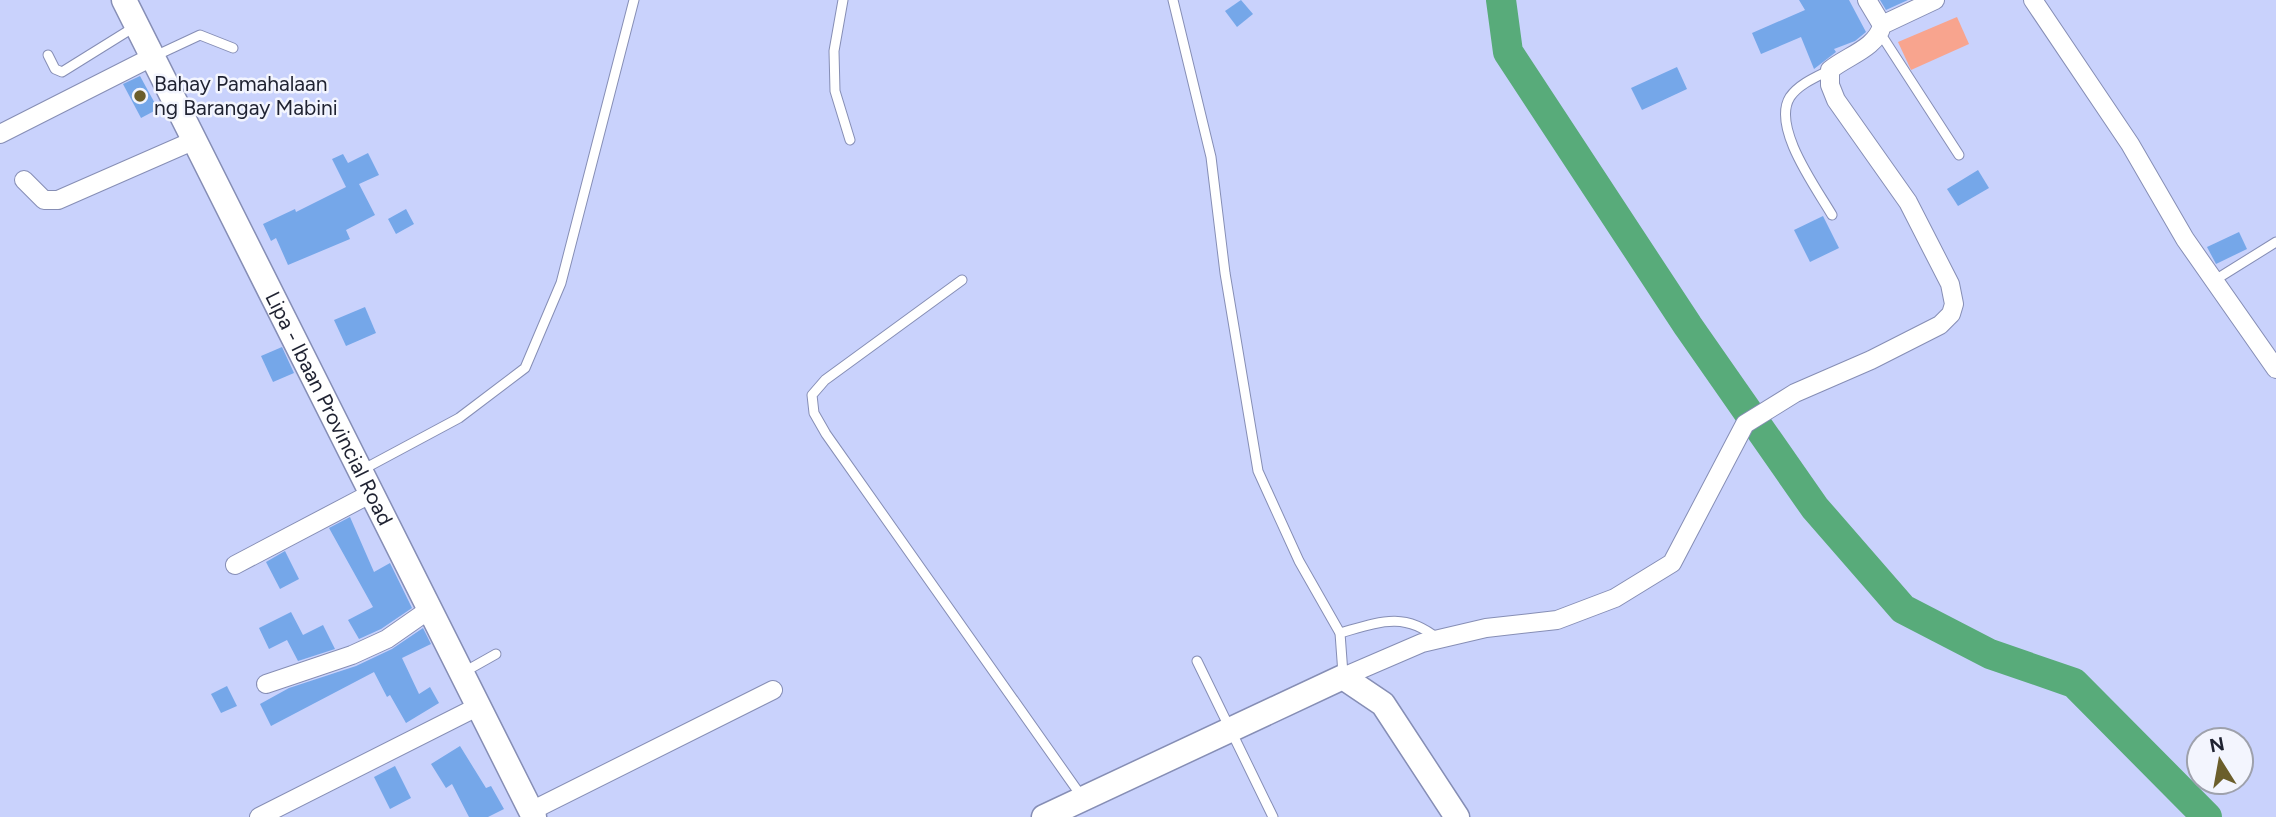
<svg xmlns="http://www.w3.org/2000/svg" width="2276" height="817" font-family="Figtree,sans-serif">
<rect width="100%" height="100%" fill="#c9d2fc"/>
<path fill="#f8a48e" d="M1957,17L1969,44L1911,70L1898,42Z"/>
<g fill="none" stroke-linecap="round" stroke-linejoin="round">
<path stroke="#58ab7a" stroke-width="30" d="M1501,0L1508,52L1688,326L1815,508L1903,609L1990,654L2074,683L2207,817"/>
</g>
<g fill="#75a7e9">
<path d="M1241,0L1253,14L1237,27L1225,11Z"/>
<path d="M1799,0H1849L1866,32L1855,41L1834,49L1836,52L1814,69L1801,37L1761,54L1752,33L1805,10Z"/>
<path d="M1880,0H1908L1886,10Z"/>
<path d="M1677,67L1687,89L1642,110L1631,88Z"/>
<path d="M140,76L158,109L141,118L123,84Z"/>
<path d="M368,153L379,175L359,184L375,215L346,230L350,239L288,265L276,238L271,241L263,224L295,209L296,212L346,187L332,159L343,154L348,163Z"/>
<path d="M1978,170L1989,188L1958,206L1947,189Z"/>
<path d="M406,209L414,224L396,234L388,219Z"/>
<path d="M1823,216L1839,248L1810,262L1794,230Z"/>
<path d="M2239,232L2247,249L2216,264L2207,247Z"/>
<path d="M365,307L376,333L346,346L334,320Z"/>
<path d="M282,347L294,373L273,382L261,356Z"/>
<path d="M350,517L374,572L390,563L412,608L381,629L359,639L348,620L373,607L329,528Z"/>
<path d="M285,551L299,579L280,589L266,562Z"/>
<path d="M291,612L303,635L323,625L335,649L298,661L287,640L269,649L259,628Z"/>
<path d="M423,628L431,644L402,658L419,694L430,687L439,703L406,723L390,695L387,697L374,672L271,726L260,704L289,688L356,666L392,649Z"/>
<path d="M227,686L237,706L221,713L211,694Z"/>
<path d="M460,746L486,788L491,786L504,809L488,817H469L452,784L446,788L431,764Z"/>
<path d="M395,766L411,798L390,809L374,777Z"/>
</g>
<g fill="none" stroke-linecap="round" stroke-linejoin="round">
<g stroke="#868eb5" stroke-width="11">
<g id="lane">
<path d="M843,0L834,51L835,91L850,140"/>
<path d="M1173,0L1211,157L1225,273L1258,471L1299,561L1340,633L1343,674"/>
<path d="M1880,33L1959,155"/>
<path d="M48,55L55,69L62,72L136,26"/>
<path d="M155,56L200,35L233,48"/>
<path d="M1830,70C1816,77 1799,84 1790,97C1771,127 1817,189 1832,215"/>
<path d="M962,280L825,380L812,395L814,413L826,434L1082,797"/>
<path d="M2215,280L2276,242"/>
<path d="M362,470L459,418L525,368L561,283L634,0"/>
<path d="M1340,633C1379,622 1404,611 1438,639"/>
<path d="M1197,661L1273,817"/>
<path d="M464,672L496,654"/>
</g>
</g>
<g stroke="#868eb5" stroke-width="20">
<g id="street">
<path d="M1867,0L1882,25"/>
<path d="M2033,0L2130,144L2185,239L2276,369"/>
<path d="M0,134L154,56"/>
<path d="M24,180L44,200H58L195,140"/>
<path d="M235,565L370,494"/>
<path d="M1343,677L1422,643L1486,628L1557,620L1615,598L1672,563L1745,424L1795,393L1871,360L1940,325L1951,314L1954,304L1950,284L1908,202L1836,100L1830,85V70C1847,56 1877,48 1882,25L1935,0"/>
<path d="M266,684L352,655L387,639L430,609"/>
<path d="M531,811L773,690"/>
<path d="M259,817L479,706"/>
</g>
</g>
<g stroke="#868eb5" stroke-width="27">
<g id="secondary">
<path id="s1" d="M124,0L534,817"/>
<path d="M1044,817L1343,677L1383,704L1457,817"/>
</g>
</g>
<use href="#lane" stroke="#fff" stroke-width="9"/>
<use href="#street" stroke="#fff" stroke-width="18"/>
<use href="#secondary" stroke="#fff" stroke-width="24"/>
</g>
<circle fill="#6b5e2b" stroke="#f3f5fe" stroke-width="2.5" cx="140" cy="96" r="7"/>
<g text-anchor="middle" stroke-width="5" stroke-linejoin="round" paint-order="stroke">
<g font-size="21" fill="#1f2231" stroke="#f3f5fe" text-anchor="start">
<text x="154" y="91">Bahay Pamahalaan<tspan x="154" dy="24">ng Barangay Mabini</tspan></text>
</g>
<g font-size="21" fill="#1f2231" stroke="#f3f5fe">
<text dy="7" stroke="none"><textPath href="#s1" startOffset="457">Lipa - Ibaan Provincial Road</textPath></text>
</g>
</g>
<g transform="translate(2220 761) rotate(349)"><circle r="33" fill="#f3f5fe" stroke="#9ea1ac" stroke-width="2"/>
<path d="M0-5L12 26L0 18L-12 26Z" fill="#6b5e2b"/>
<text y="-10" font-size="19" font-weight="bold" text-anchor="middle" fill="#1f2231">N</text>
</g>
</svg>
